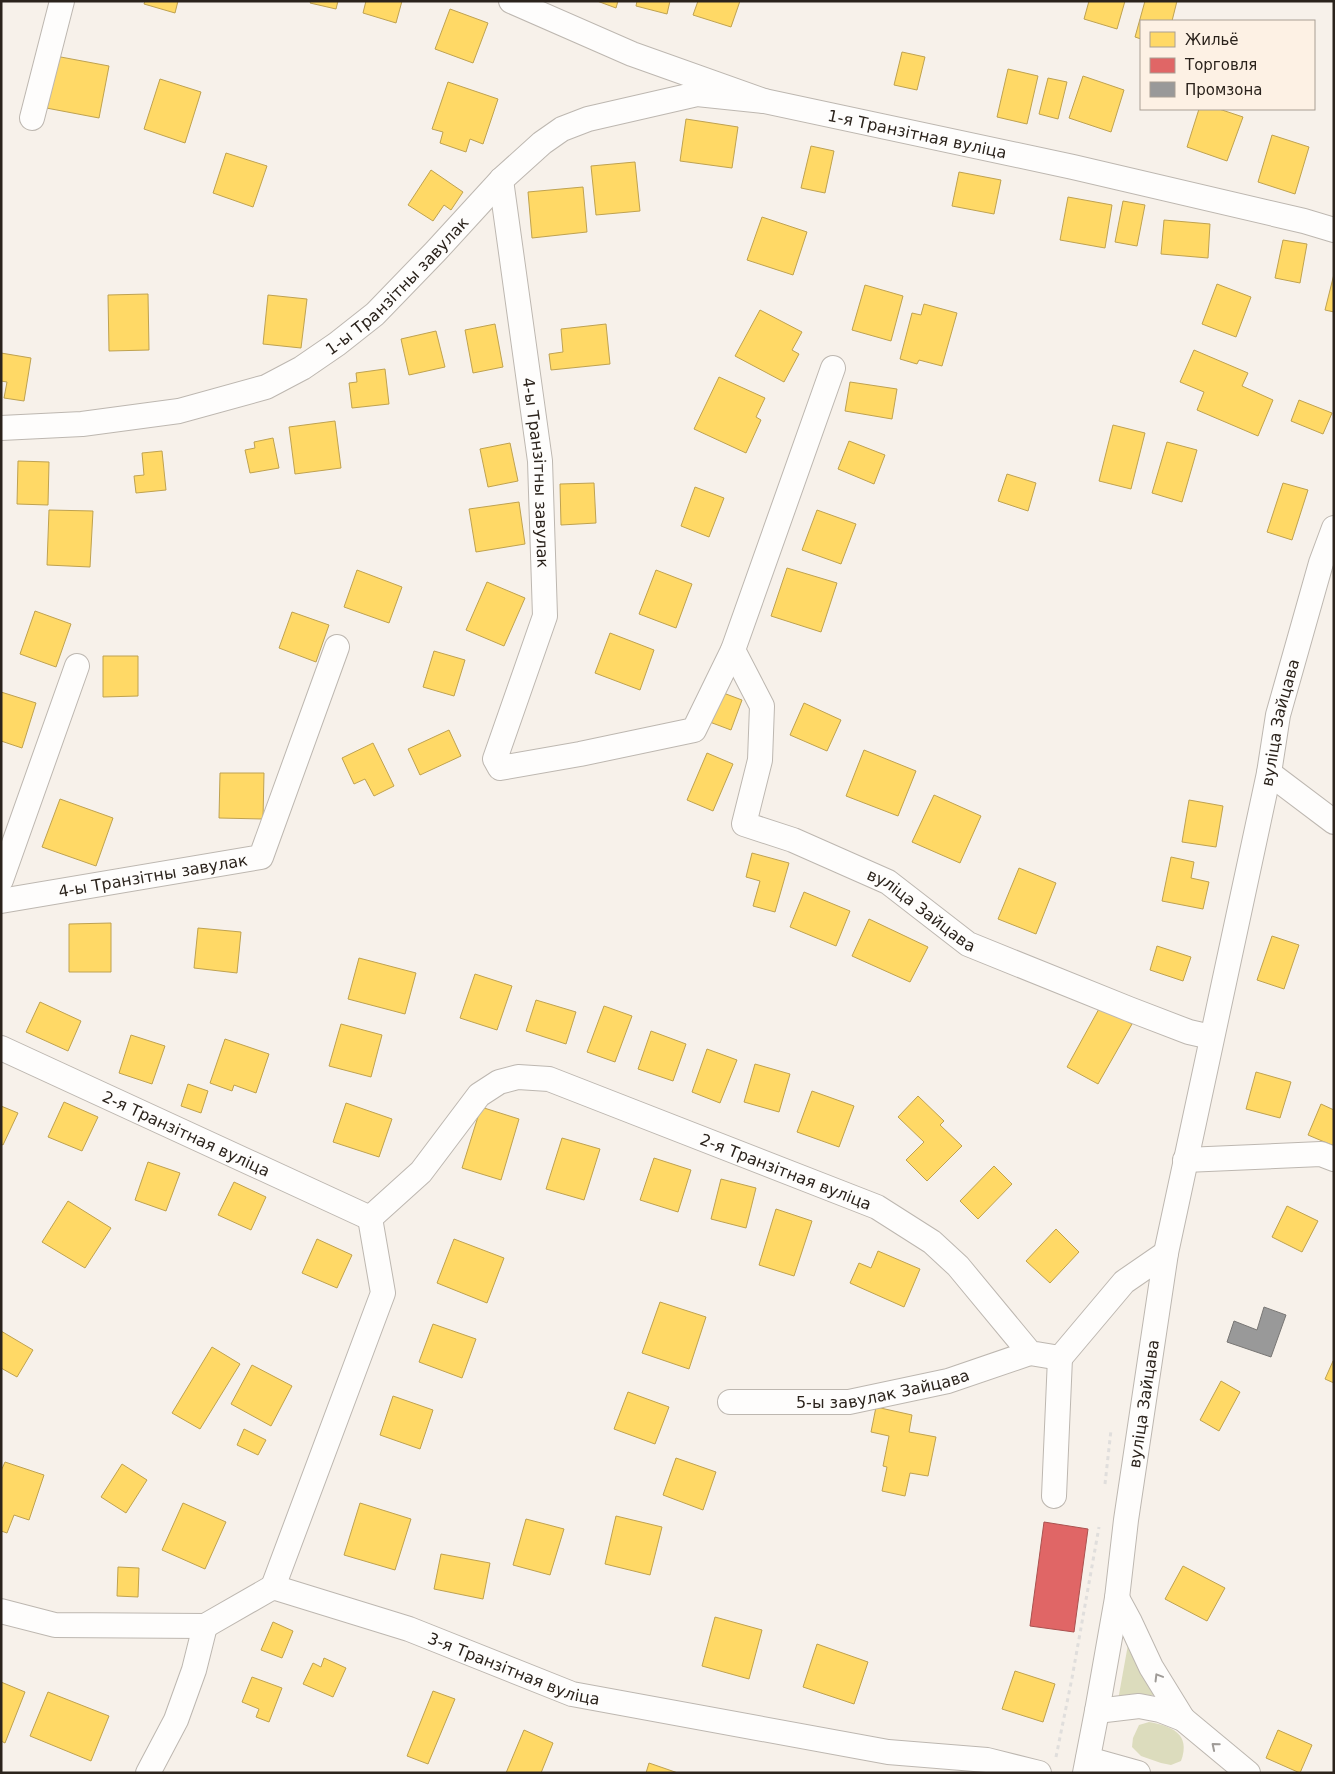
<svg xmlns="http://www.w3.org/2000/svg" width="1335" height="1774" font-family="'DejaVu Sans',sans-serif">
<rect width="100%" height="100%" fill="#f7f1ea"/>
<g fill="#dcdcbd">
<path d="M1129,1639L1161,1696L1138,1694L1118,1700Z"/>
<path d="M1149,1722C1172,1726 1191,1734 1181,1761L1171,1765L1161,1763L1141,1756L1132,1747L1133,1738L1139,1725Z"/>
</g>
<g fill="#ffd966" stroke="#bfa250">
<path d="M145,1H178L175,13L144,4Z"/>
<path d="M311,1H338L336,9L310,3Z"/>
<path d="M366,1H402L396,23L363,13Z"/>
<path d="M597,1H618L616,8Z"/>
<path d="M637,1H670L667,14L636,6Z"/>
<path d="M698,1H740L731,27L693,15Z"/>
<path d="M1089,1H1125L1117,29L1084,19Z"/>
<path d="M1145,1H1177L1172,21H1141V39L1135,37Z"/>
<path d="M450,9L488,23L473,63L435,49Z"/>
<path d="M902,52L925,57L917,90L894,85Z"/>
<path d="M50,55L109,66L99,118L41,107Z"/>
<path d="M1008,69L1038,76L1027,124L997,117Z"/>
<path d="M1083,76L1124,90L1111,132L1069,118Z"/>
<path d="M1048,78L1067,82L1058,119L1039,114Z"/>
<path d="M160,79L201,92L185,143L144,129Z"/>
<path d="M448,82L498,99L483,144L470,139L466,152L440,143L443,132L432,129Z"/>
<path d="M1199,109H1219L1243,117L1227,161L1187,147Z"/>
<path d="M686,119L738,127L732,168L680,161Z"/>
<path d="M1272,135L1309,147L1295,194L1258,182Z"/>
<path d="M811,146L834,151L825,193L801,188Z"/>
<path d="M226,153L267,166L253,207L213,193Z"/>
<path d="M635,162L640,211L596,215L591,166Z"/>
<path d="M431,170L463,192L451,210L444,205L433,221L408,205Z"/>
<path d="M959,172L1001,180L994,214L952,206Z"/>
<path d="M583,187L587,232L532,238L528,192Z"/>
<path d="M1068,197L1112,205L1105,248L1060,240Z"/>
<path d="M1123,201L1145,205L1137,246L1115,242Z"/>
<path d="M762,217L807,232L793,275L747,260Z"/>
<path d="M1164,220L1210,224L1208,258L1161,254Z"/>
<path d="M1283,240L1307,244L1300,283L1275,278Z"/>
<path d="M1334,274V312L1325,310Z"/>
<path d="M1217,284L1251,297L1236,337L1202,324Z"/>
<path d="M865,285L903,296L891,341L852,330Z"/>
<path d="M148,294L149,350L109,351L108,295Z"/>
<path d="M268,295L307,299L301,348L263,344Z"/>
<path d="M924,304L957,313L942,366L919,360L917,364L900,359L912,313L921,315Z"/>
<path d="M760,310L802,332L792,350L799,354L784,382L735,356Z"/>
<path d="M495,324L503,367L473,373L465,330Z"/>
<path d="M606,324L610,364L551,370L549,354L563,352L561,329Z"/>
<path d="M436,331L445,367L409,375L401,339Z"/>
<path d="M1194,350L1248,373L1242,386L1273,400L1258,436L1197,410L1204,392L1180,382Z"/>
<path d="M1,353L31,358L24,401L4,398L7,382L1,381Z"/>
<path d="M385,369L389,404L352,408L349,383L357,382L356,373Z"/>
<path d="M719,377L765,398L756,417L761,420L746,453L694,429Z"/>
<path d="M850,382L897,389L892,419L845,411Z"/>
<path d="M1299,400L1332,413L1323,434L1291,421Z"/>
<path d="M335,421L341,468L295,474L289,427Z"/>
<path d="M1113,425L1145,433L1131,489L1099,481Z"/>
<path d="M273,438L279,468L250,473L245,450L255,448L254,442Z"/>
<path d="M849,441L885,455L874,484L838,469Z"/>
<path d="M1167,442L1197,450L1182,502L1152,493Z"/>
<path d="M510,443L518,481L488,487L480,449Z"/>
<path d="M162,451L166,490L136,493L134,476L144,475L142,453Z"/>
<path d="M18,461L49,462L48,505L17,504Z"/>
<path d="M1007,474L1036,483L1028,511L998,501Z"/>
<path d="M594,483L596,523L561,525L560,484Z"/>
<path d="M1283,483L1308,490L1292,540L1267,532Z"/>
<path d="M695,487L724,498L709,537L681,526Z"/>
<path d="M519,502L525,544L476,552L469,509Z"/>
<path d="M49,510L93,511L90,567L47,565Z"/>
<path d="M817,510L856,524L841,564L802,550Z"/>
<path d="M787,568L837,583L821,632L771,616Z"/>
<path d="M357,570L402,587L389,623L344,607Z"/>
<path d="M656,570L692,584L676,628L639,614Z"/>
<path d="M487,582L525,598L504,646L466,630Z"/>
<path d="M35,611L71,624L56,667L20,654Z"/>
<path d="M292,612L329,625L316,662L279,648Z"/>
<path d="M610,633L654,650L640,690L595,673Z"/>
<path d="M434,651L465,660L454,696L423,687Z"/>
<path d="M103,656H138V696L103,697Z"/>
<path d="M718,691L742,700L731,730L707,721Z"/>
<path d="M1,692L36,703L22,748L1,741Z"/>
<path d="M804,703L841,720L827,751L790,735Z"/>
<path d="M449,730L461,756L420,775L408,749Z"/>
<path d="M373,743L394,786L374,796L365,779L354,784L342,758Z"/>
<path d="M864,750L916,771L898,816L846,796Z"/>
<path d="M707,753L733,764L713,811L687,800Z"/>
<path d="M220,773H264L263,819L219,818Z"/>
<path d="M934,795L981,816L960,863L912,842Z"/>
<path d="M60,799L113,818L96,866L42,847Z"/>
<path d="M1189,800L1223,806L1216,847L1182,842Z"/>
<path d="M752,853L789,863L775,912L753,906L760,881L746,877Z"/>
<path d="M1171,857L1194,862L1191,878L1209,882L1203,909L1162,901Z"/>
<path d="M1019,868L1056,883L1036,934L998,919Z"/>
<path d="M804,892L850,911L836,946L790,927Z"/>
<path d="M869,919L928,947L910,982L852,956Z"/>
<path d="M111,923V972H69V924Z"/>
<path d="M198,928L241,932L237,973L194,968Z"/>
<path d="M1272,936L1299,945L1284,989L1257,980Z"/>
<path d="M1157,946L1191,957L1183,981L1150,970Z"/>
<path d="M359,958L416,973L405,1014L348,999Z"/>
<path d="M475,974L512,986L497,1030L460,1018Z"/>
<path d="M536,1000L576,1012L566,1044L526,1031Z"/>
<path d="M40,1002L81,1021L68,1051L26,1032Z"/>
<path d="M604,1006L632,1016L615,1062L587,1052Z"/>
<path d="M1100,1007L1132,1024L1098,1084L1067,1067Z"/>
<path d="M341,1024L382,1035L371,1077L329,1066Z"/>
<path d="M651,1031L686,1044L673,1081L638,1069Z"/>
<path d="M131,1035L165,1046L152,1084L119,1073Z"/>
<path d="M225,1039L269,1054L256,1093L234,1085L232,1091L210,1083Z"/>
<path d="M707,1049L737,1060L720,1103L692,1092Z"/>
<path d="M755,1064L790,1074L779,1112L744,1102Z"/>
<path d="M1256,1072L1291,1082L1280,1118L1246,1109Z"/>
<path d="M188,1084L208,1091L201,1113L181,1106Z"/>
<path d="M812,1091L854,1106L839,1147L797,1132Z"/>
<path d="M918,1096L944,1121L940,1125L962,1146L927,1181L906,1160L924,1142L898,1117Z"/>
<path d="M64,1102L98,1117L82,1151L48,1137Z"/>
<path d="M346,1103L392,1119L379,1157L333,1142Z"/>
<path d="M1321,1104L1334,1110V1146L1308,1135Z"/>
<path d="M1,1106L18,1113L3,1145L1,1144Z"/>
<path d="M481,1107L519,1119L501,1180L462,1168Z"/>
<path d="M562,1138L600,1149L584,1200L546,1189Z"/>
<path d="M654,1158L691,1170L678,1212L640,1200Z"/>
<path d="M148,1162L180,1173L166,1211L135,1200Z"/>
<path d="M994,1166L1012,1184L978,1219L960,1201Z"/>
<path d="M721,1179L756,1188L746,1228L711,1219Z"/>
<path d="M234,1182L266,1197L251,1230L218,1215Z"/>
<path d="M68,1201L111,1228L85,1268L42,1242Z"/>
<path d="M1287,1206L1318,1221L1302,1252L1272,1237Z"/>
<path d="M776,1209L812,1221L794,1276L759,1265Z"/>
<path d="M1056,1229L1079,1252L1050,1283L1026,1261Z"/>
<path d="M317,1239L352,1255L337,1288L302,1273Z"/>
<path d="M454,1239L504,1258L487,1303L437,1283Z"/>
<path d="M878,1251L920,1269L904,1307L850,1283L859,1263L871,1268Z"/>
<path d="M660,1302L706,1317L689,1369L642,1353Z"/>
<path d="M433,1324L476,1339L462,1378L419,1362Z"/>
<path d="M1,1331L33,1350L17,1377L1,1368Z"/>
<path d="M212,1347L240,1364L200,1429L172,1413Z"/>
<path d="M1333,1361H1334V1383L1325,1379Z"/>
<path d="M252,1365L292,1386L271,1426L231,1404Z"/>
<path d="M1221,1381L1240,1392L1219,1431L1200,1420Z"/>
<path d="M628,1392L669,1407L655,1444L614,1429Z"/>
<path d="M393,1396L433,1410L420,1449L380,1435Z"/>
<path d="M876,1407L912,1415L909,1432L936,1437L928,1476L910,1473L905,1496L882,1491L887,1467L883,1466L889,1436L871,1432Z"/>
<path d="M244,1429L266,1440L258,1455L237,1445Z"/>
<path d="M676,1458L716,1472L703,1510L663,1495Z"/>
<path d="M5,1462L44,1475L29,1520L14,1515L7,1533L1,1531V1471Z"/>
<path d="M122,1464L147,1480L126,1513L101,1497Z"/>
<path d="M183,1503L226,1522L205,1569L162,1550Z"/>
<path d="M360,1503L411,1519L395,1570L344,1555Z"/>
<path d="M616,1516L662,1527L650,1575L605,1564Z"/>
<path d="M526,1519L564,1529L550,1575L513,1565Z"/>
<path d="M441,1554L490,1563L483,1599L434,1589Z"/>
<path d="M1183,1566L1225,1588L1207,1621L1165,1599Z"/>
<path d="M118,1567L139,1568L138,1597L117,1596Z"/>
<path d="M715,1617L762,1630L749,1679L702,1666Z"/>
<path d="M273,1622L293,1631L282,1658L261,1650Z"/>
<path d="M817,1644L868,1662L854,1704L803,1687Z"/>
<path d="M324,1658L346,1668L333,1697L303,1684L313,1663L321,1667Z"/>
<path d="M1015,1671L1055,1684L1043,1722L1002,1709Z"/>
<path d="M252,1677L282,1688L269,1722L256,1717L259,1709L242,1702Z"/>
<path d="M1,1682L25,1692L5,1743L1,1741Z"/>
<path d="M433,1691L455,1699L428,1764L407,1756Z"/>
<path d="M48,1692L109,1716L91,1761L30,1736Z"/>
<path d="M524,1730L553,1743L541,1773H506Z"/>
<path d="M1278,1730L1312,1745L1300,1773L1266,1758Z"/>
<path d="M649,1763L678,1773H646Z"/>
</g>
<path fill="#e06666" stroke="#aa5250" d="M1044,1522L1088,1529L1074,1632L1030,1626Z"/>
<path fill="#999" stroke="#787674" d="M1264,1307L1286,1315L1271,1357L1227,1342L1234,1321L1257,1330Z"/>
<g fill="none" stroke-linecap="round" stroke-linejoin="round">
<g stroke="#bdb7b0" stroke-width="26">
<g id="minor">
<path id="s1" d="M511,1L632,54L764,101L1073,167L1304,221L1334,230"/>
<path d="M32,118L62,1"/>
<path id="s2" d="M501,180L540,461L545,616L495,759L500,768L580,754L694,730L733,650"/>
<path id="s3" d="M833,368L733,650L762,706L760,760L744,824L793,840L888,882L968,944L1129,1009L1189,1032L1211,1037"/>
<path id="s4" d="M1,428L82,424L179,411L266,387L302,368L337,344L375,314L435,252L501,180L542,143L562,129L588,119L697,94L764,101"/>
<path d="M1269,773L1334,822"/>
<path d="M1,880L77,666"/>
<path id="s5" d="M1,901L261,857L337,647"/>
<path id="s6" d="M1,1048L370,1218"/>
<path d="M1185,1160L1321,1154L1334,1159"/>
<path id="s7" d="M730,1402H849L948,1381L1030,1353"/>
<path d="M1054,1496L1060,1358"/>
<path id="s8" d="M273,1587L383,1293L370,1218L421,1172L479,1095L499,1082L518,1077L549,1079L877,1207L932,1242L958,1266L1030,1353L1060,1358L1124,1282L1166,1253"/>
<path d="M1117,1598L1130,1622L1151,1667L1183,1719"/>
<path id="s9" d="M1,1611L55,1625L205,1626L273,1587L409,1629L572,1694L888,1752L987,1760L1039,1773"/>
<path d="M1097,1711L1139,1706L1160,1710L1183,1719L1248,1773"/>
<path d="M1088,1759L1138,1773"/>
<path d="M148,1773L176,1720L194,1670L205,1626"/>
<path id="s10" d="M1085,1773L1097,1711L1117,1598L1126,1520L1166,1253L1269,773L1278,715L1321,563L1334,528"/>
</g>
</g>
<g stroke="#e0dedc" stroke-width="3" stroke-dasharray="4 4" stroke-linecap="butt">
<path d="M1105,1484L1111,1430"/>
<path d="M1056,1757L1072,1678L1099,1527"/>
</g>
<use href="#minor" stroke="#fefdfc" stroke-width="24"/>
</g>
<defs><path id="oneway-chevron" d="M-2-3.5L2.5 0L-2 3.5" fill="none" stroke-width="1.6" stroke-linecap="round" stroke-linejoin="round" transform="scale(1.25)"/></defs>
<g stroke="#9f9b97">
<use href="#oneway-chevron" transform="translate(1158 1677) rotate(-121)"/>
<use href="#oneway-chevron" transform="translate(1215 1746) rotate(-140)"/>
</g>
<g text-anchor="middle" stroke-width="5" stroke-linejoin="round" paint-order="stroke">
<g font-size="16" fill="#2b231c" stroke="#fdf1e4">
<text dy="6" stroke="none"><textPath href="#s1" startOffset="429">1-я Транзітная вуліца</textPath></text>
<text dy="6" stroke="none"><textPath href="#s4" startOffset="436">1-ы Транзітны завулак</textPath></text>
<text dy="6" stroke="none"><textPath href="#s2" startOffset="295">4-ы Транзітны завулак</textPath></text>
<text dy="6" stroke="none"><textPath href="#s10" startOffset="1069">вуліца Зайцава</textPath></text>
<text dy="6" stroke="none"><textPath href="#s5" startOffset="154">4-ы Транзітны завулак</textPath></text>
<text dy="6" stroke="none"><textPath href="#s3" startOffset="681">вуліца Зайцава</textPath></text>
<text dy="6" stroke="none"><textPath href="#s6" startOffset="204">2-я Транзітная вуліца</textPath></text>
<text dy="6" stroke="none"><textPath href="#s8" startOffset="884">2-я Транзітная вуліца</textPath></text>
<text dy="6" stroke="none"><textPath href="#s7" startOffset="154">5-ы завулак Зайцава</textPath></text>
<text dy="6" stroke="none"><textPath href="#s10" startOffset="374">вуліца Зайцава</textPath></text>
<text dy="6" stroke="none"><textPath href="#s9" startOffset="539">3-я Транзітная вуліца</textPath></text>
</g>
</g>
<rect width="1335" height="1774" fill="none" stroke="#2b231c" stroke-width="5"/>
<rect x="1140" y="20" width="175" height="90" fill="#fdf1e4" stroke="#a99f94"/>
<rect x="1150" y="32" width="25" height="15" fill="#ffd966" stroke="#a99f94"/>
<text x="1185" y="45" font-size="15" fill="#2b231c">Жильё</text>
<rect x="1150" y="58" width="25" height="15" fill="#e06666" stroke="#a99f94"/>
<text x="1185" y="70" font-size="15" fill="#2b231c">Торговля</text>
<rect x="1150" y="82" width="25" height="15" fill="#999999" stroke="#a99f94"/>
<text x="1185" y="95" font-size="15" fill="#2b231c">Промзона</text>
</svg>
